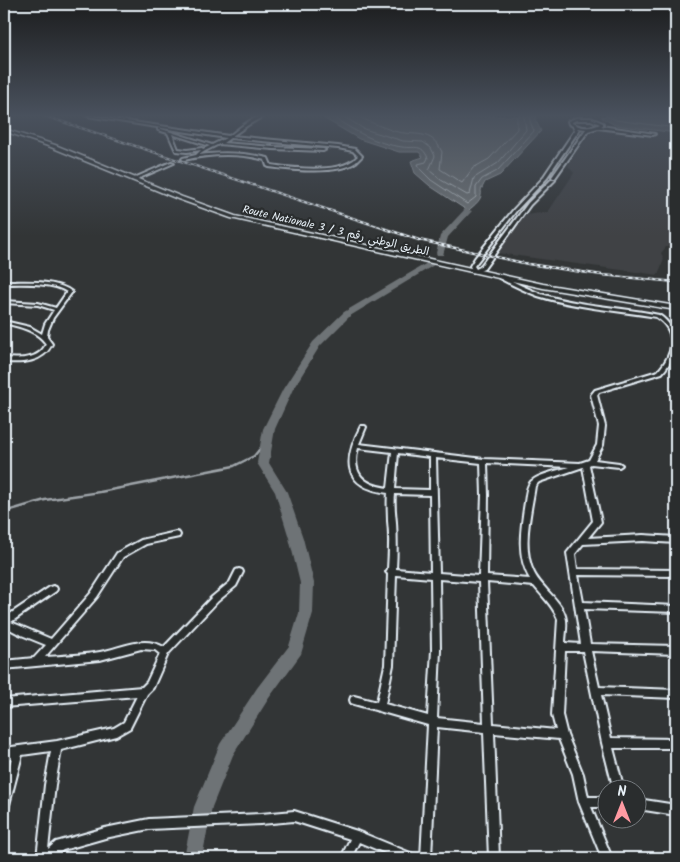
<svg xmlns="http://www.w3.org/2000/svg" width="680" height="862" font-family="Kalam,'Playpen Sans Arabic',sans-serif">
<rect width="100%" height="100%" fill="#323536"/>
<filter id="ink" filterUnits="userSpaceOnUse"><feTurbulence type="fractalNoise" baseFrequency=".02" numOctaves="2"/><feDisplacementMap in="SourceGraphic" scale="10" xChannelSelector="R" yChannelSelector="G"/><feConvolveMatrix kernelMatrix="1 2 1 2 8 2 1 2 1" color-interpolation-filters="sRGB"/></filter>
<g filter="url(#ink)">
<path fill="#3f4244" d="M615,125L676,133V249L666,247L661,253L664,259L658,275L497,253L525,215L548,212L574,173L568,166L570,161L592,131L613,129Z"/>
<g fill="#6e7376" stroke="#9fa5aa">
<path d="M320,116H537L535,119L541,131L500,175L485,182L481,190C483,200 475,204 468,211L430,186L415,173L411,161L423,157L419,152H399L359,139Z"/>
<path d="M602,116H676V133L615,125L602,118Z"/>
</g>
<g fill="none" stroke-linecap="round" stroke-linejoin="round">
<g stroke="#b7bfc4" stroke-width="1">
<path d="M331,116C353,130 376,144 402,147C416,149 421,143 428,158L426,162L418,164L420,169L431,180L467,204L476,197V187L482,179L497,171L534,131L530,121L531,116"/>
<path d="M343,116L364,129L403,141L423,142L431,148L435,156L429,170L441,180L467,195L470,194L474,178L498,163L526,130L524,116"/>
<path d="M357,116C369,122 382,127 394,131C415,137 431,128 442,152L440,169L462,183L473,168L489,159L517,129V116"/>
<path d="M607,116L616,120L676,128"/>
</g>
<path stroke="#9fa5aa" stroke-width="2" d="M258,451L268,438"/>
<path stroke="#9fa5aa" stroke-width="2.5" d="M4,512L45,500L100,492L234,466L254,456L259,450"/>
<g fill="#6e7376" fill-rule="evenodd">
<path d="M465,209L472,211L448,237L443,255H437L436,253L440,236Z"/>
<path d="M427,263L434,265L350,316L320,346L293,389L275,429L269,463L287,492L303,538L314,583L313,613L301,654L269,698L233,755L212,807L202,858H184L194,807L220,744L257,688L289,646L299,613L300,583L289,538L275,492L257,463L263,429L283,389L313,342L344,312Z"/>
</g>
<g stroke="#e8f1f8" stroke-width="4">
<g id="minor">
<path d="M87,116H92L229,136C239,129 250,118 262,116V117L248,125L232,136L338,146L355,149L362,156C361,157 357,161 356,162C338,175 291,170 269,167L267,166L265,160C240,153 210,154 184,160L182,159L183,158L196,155L201,150L187,152L176,151L168,133L158,130V128L212,145L226,138ZM172,134L210,146L203,149L202,148L187,150L178,149ZM230,138L338,148L353,151L358,156C358,156 353,161 352,161C334,173 291,168 271,165L268,158C246,153 222,152 199,155L205,151L219,144L273,149L323,151L325,150L323,149L273,147L223,143Z"/>
<path d="M576,118H591L603,123V125L601,126L655,134L653,135L598,128L588,131L555,178H553L552,177L586,129L577,128L579,130L547,177H545L544,176L575,130L573,126L569,124L568,121ZM576,120H591L600,124C590,129 581,128 572,123V122Z"/>
<path d="M171,162L174,163L135,180L132,179Z"/>
<path d="M544,177L547,178L516,211L474,266L476,269L480,267L528,203L552,179L555,180L530,205L484,269L477,272H473L470,266L475,258L514,209Z"/>
<path d="M499,276H503C515,283 528,289 541,294C579,306 620,307 659,315C680,329 680,354 662,373L599,392L597,395L605,426L603,445L595,460L619,463L622,465L619,467L591,464L589,465L601,522L588,538L643,535L676,537V543L643,541L583,544L575,554L577,569L676,570V576L578,575L583,602L676,606V612L584,609L590,644L676,646V654L591,651L599,687L676,690V698L601,695L611,738L676,739V748H613L624,790H614L602,743L583,651H565L562,715L567,735L583,774L588,797H608V807H591L612,858H602L579,802L573,774L559,739L494,733L499,858H489L484,732L437,727L431,858H421L428,725L354,704L351,703L350,700L351,697L354,696L377,702L385,665L388,574L386,572L388,569C389,553 390,537 388,521C388,511 387,503 388,493C342,487 343,460 361,426H365L366,427L359,444L484,459L580,463L589,460L597,445L599,426L591,395L595,390L658,371C674,354 678,331 656,317C616,310 576,308 538,296C524,291 512,285 499,278ZM358,448L392,452L388,488C364,485 351,474 358,448ZM398,453L430,457V490L395,489ZM436,458L481,463L482,495L479,576L439,573ZM487,463L569,467C560,470 535,475 530,483C526,488 526,497 525,502C521,528 516,556 530,579L487,576L488,495ZM583,467L593,521L567,553L581,644L565,643C565,636 567,628 566,620C564,602 542,589 534,573C521,547 531,513 535,486L539,482ZM395,494L430,495L431,572L396,569C397,553 397,538 396,522C395,511 394,505 395,494ZM396,575L431,578L432,650L428,716L385,704L393,665ZM439,579L479,582L484,723L437,718L440,650ZM487,582L534,586C543,597 553,606 558,619L552,715L556,730L493,724Z"/>
<path d="M4,282C24,282 57,279 72,292L53,318L48,330L47,337L52,344C43,363 22,363 4,362V358C20,359 39,360 46,344C37,330 19,327 4,323V321L30,327L42,334L45,324L54,310L38,305L4,303V301L38,303L56,308L67,292C52,282 22,284 4,284Z"/>
<path d="M176,532L179,533L180,535L179,537L146,544L123,557L97,597L45,657C63,656 82,655 100,652C123,648 142,635 164,647L212,597L230,582L236,570L239,569L242,570L243,572L236,586L218,601L168,654L153,688L147,694L130,728L116,736L61,750L55,785L48,849L56,842L60,841L105,828L149,819L261,814L294,811L357,831L413,854L414,858H397L359,842L351,858H341L350,839L294,821L261,824L149,829L105,838L63,850L53,858H37L45,785L51,751L22,755L9,805L8,809L4,810V787L12,757L4,758V748L57,741L114,728L124,722L137,696L4,707V699L142,687L147,682L160,654L155,650L141,649L100,660L4,669V661L34,658L46,645L19,634L4,626V618L50,587L53,586L56,587L57,589L56,591L11,622L51,639L91,593L117,553L141,540Z"/>
<path d="M638,799L676,805V815L638,809Z"/>
</g>
</g>
<g stroke="#e8f1f8" stroke-width="3">
<path id="highway" d="M4,129L55,145L182,197L235,216L543,284L676,306V310L543,288L231,218L178,199L51,147L4,131Z"/>
</g>
<use href="#minor" fill="#2a2d2e" fill-rule="evenodd"/>
<use href="#highway" fill="#2a2d2e" fill-rule="evenodd"/>
<g stroke="#e8f1f8" stroke-width="2.5">
<path id="rail" d="M45,116L419,240L528,264L602,275L676,282"/>
</g>
<use href="#rail" stroke="#2a2d2e" stroke-width="1" stroke-dasharray="3" stroke-linecap="butt"/>
</g>
</g>
<linearGradient id="sky" x2="0" y2="1"><stop stop-color="#1c1d1e"/><stop offset="0.49" stop-color="#49515d"/><stop offset="1" stop-color="#49515d" stop-opacity="0"/></linearGradient>
<rect width="680" height="236" fill="url(#sky)"/>
<g text-anchor="middle" stroke-width="4.5" stroke-linejoin="round" paint-order="stroke">
<g font-size="11" fill="#e8f1f8" stroke="#2a2d2e">
<text transform="translate(336 230) rotate(13)" y="4">Route Nationale 3 / الطريق الوطني رقم 3</text>
</g>
</g>
<rect width="680" height="862" fill="none" stroke="#2a2d2e" stroke-width="20"/>
<rect x="10" y="10" width="660" height="842" fill="none" stroke="#e8f1f8" stroke-width="2" filter="url(#ink)"/>
<g transform="translate(622 804)"><circle r="24" fill="#2a2d2e" stroke="#767b7f"/>
<path d="M0-4L9 19L0 12L-9 19Z" fill="#ff9aa2"/>
<text y="-8" font-size="14" font-weight="bold" text-anchor="middle" fill="#e8f1f8">N</text>
</g>
</svg>
